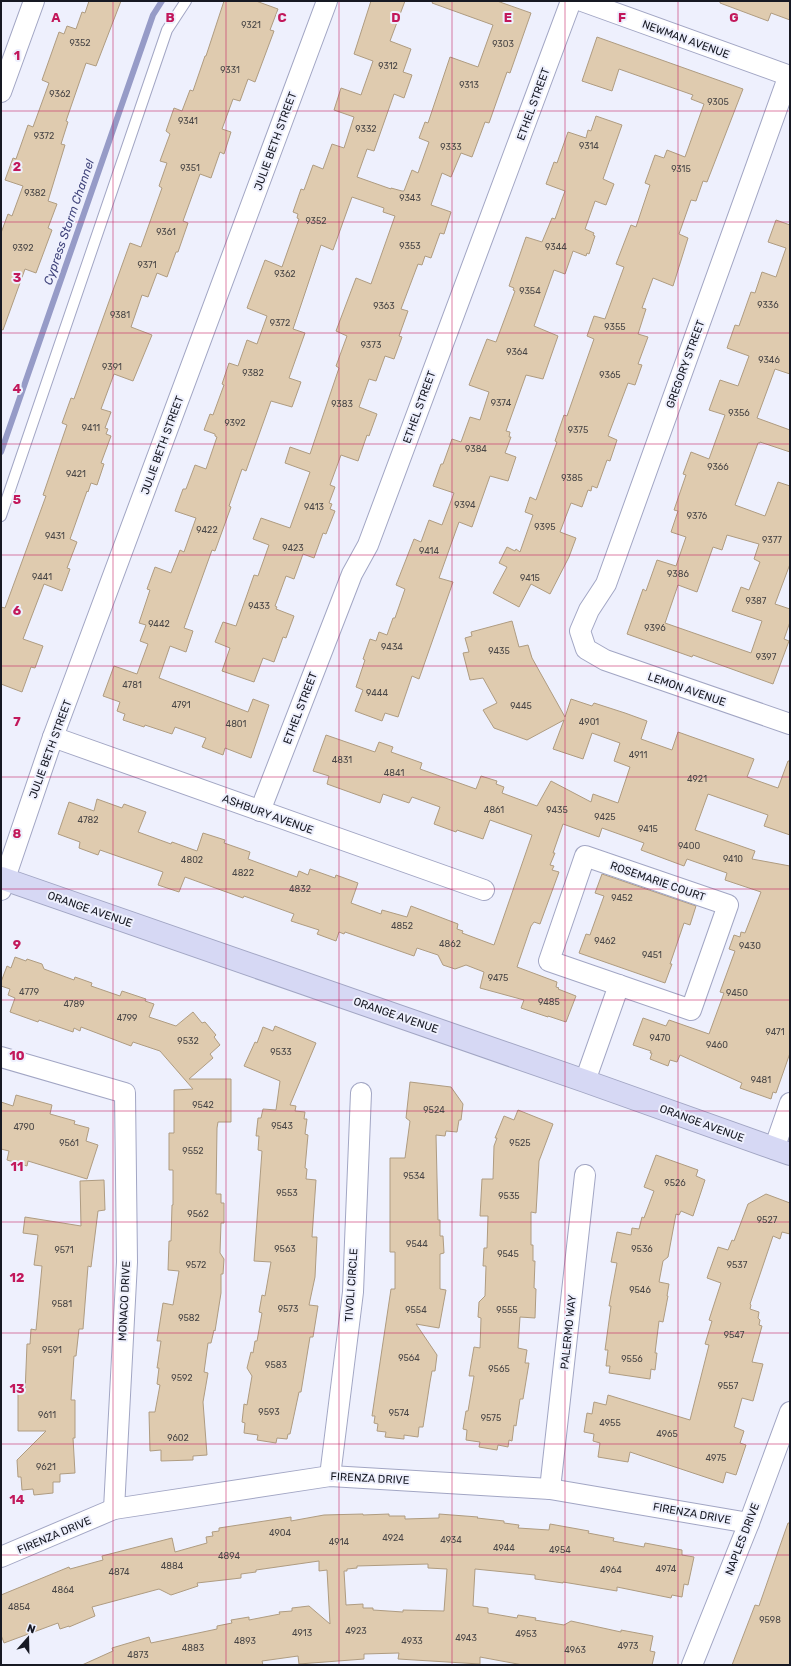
<svg xmlns="http://www.w3.org/2000/svg" width="791" height="1666" font-family="Rubik,sans-serif">
<rect width="100%" height="100%" fill="#eef0fd"/>
<g fill="none" stroke-linecap="round" stroke-linejoin="round">
<path stroke="#969bc7" stroke-width="6" d="M1,452L153,15L162,1"/>
</g>
<g fill="#dfcbaf" stroke="#af9c81" fill-rule="evenodd">
<path d="M89,1H121L96,66L86,63L66,121L68,122L61,144L65,145L48,201L57,204L48,228L52,230L36,273L25,269L3,330L1,329V233L8,214L12,216L23,186L5,180L13,158L16,159L28,125L33,127L49,83L42,80L59,32L64,34L67,26L76,29L82,12L85,13Z"/>
<path d="M224,1H256L278,9L270,30L274,31L255,82L248,79L240,101L233,99L222,129L231,132L224,154L220,152L211,178L200,174L183,221L188,223L178,252H176L167,277L157,273L148,297L142,295L131,327L152,335L133,381L114,374L101,409L111,412L105,428L108,429L106,434L111,436L101,463L104,464L97,485L91,483L88,492L87,491L70,539L77,542L67,568L70,569L62,591L44,584L23,639L43,646L35,668L31,667L22,692L1,684V607L5,608L46,496L43,495L67,425L62,423L71,398L74,399L130,243L141,247L162,188L159,186L167,163L160,161L170,134L166,131L174,108L182,111L190,90L193,91L205,56H206Z"/>
<path d="M371,1H405L390,41L411,49L403,72L412,75L404,98L394,94L374,151L367,149L357,177L391,189V188L402,191H404L412,170L418,173L429,142L419,138L425,122L428,123L450,57L478,67L493,25L432,3L433,1H497L531,13L510,73L507,72L489,123L485,122L472,157L461,153L451,177L442,173L431,205L451,212L444,234L440,233L431,258L425,256L422,265L418,264L401,309L408,311L399,336L402,337L394,359L385,356L376,381L369,379L359,407L377,414L369,436L367,435L358,461L341,455L330,485L335,487L329,503L332,504L330,509L335,511L326,534L323,533L314,558L303,554L294,579L286,576L275,606L277,607L276,609L294,616L286,638L283,637L274,662L263,658L254,682L222,671L230,648L215,642L223,622L236,626L254,575L258,576L269,545L253,539L261,518L290,528L310,472L285,463L290,447L310,454L339,368L336,366L347,336L336,331L356,278L371,284L395,216L383,212L384,208L352,197L333,250L321,245L293,329L305,333L289,378L301,382L292,407L271,401L246,471L242,469L229,506L231,507L215,551L212,550L184,628L193,631L186,652L170,646L159,678L248,712L253,699L269,705L251,758L225,748L223,755L202,747L206,738L175,727L172,734L145,725L144,727L123,720L125,714L117,711L120,702L103,696L114,666L137,674L148,644L140,641L146,625L139,623L150,590L147,589L155,567L171,573L180,550L184,552L196,518L175,511L183,489H186L195,465L206,469L217,437L215,436V434L204,430L210,414L213,415L224,385L222,384L229,363L238,366L247,340L257,344L267,316L247,308L265,260L282,267L299,219L297,218L298,214L293,212L301,189L304,190L313,165L323,169L332,144L344,148L354,117L334,110L341,88L361,95L373,61L354,54Z"/>
<path d="M720,1H790V20L771,13L768,21L720,3Z"/>
<path d="M597,37L743,89L707,182L703,181L696,201L691,200L679,234L688,238L673,286L653,278L642,308L646,309L638,334L648,337L638,364L642,365L635,385L628,383L608,436L617,440L610,461L607,460L597,488L592,486L591,491L588,490L582,507L571,503L560,532L576,538L569,557L550,594L531,584L519,607L493,593L507,567L499,563L507,547L515,551L516,549L520,552L533,515L525,512L530,497L536,500L557,442L555,441L564,415L567,416L594,339L587,336L594,316L605,319L624,267L616,264L631,225L636,227L650,185L645,183L655,155L664,158L667,150L685,157L704,104L691,99L693,95L619,69L612,91L582,81Z"/>
<path d="M596,116L622,125L603,179L614,184L606,205L595,201L585,229L594,233L593,235L595,236L589,254L587,253L586,256L573,251L565,274L554,270L534,326L558,336L543,379L526,375L506,431L510,432L509,437H511L505,453L516,457L508,481L490,476L472,527L459,522L439,578L453,582L419,679L412,676L398,717L385,713L382,721L355,711L363,690L356,687L365,660L363,659L370,639L376,641L379,632L387,635L393,618H395L405,589L396,585L414,539L421,542L429,520L442,525L454,493L433,486L441,464H443L452,439L461,442L470,417L480,420L489,392L469,385L487,339L496,342L515,291L513,290L514,288L509,286L526,237L542,242L552,218L555,219L565,191L546,184L554,162L557,163L568,132L586,138L588,130L591,131Z"/>
<path d="M776,220L790,225V374L775,369L757,418L790,430V452L760,442V443H758L735,505L765,516L778,482L790,486V564L775,604L790,609V622L784,639L789,641L773,684L693,655L692,657L627,634L643,589L646,591L657,560L676,566L686,537L671,532L678,511L674,510L686,475L683,474L691,452L709,459L725,415L709,410L720,380L738,386L749,356L727,348L735,325L739,326L751,292L755,293L762,272L776,277L786,248L768,242ZM727,535L759,544L754,559L760,562L749,590L741,587L732,611L762,621L751,653L665,623L678,585L697,592L713,547L722,550Z"/>
<path d="M512,621L519,647L528,645L532,658L565,717L571,699L592,706L594,703L625,713L647,721L641,739L672,750L678,732L754,759L747,777L778,788L788,761H790V835L764,826L768,815L708,794L695,830L755,851L752,859L790,866V1053L776,1093L773,1092L771,1099L740,1088L742,1083L680,1055L677,1062L670,1060L668,1066L650,1059L652,1053H650L651,1051L633,1045L643,1018L666,1026L669,1020L709,1034L724,993L720,992L735,951L729,949L734,935L740,937L741,932L745,933L761,892L725,880L727,873L687,859L684,866L641,850L644,843L602,828L599,837L563,824L553,853H555L550,865L554,866L552,870L559,872L540,924L534,922L531,926L517,967L557,982L556,987L559,988L558,989L576,996L566,1022L548,1016V1017L521,1008L524,1000L480,988L484,972L466,965L455,969L443,965L438,955L417,948L414,956L345,932L344,934L339,932L336,941L317,934L319,930L291,921L294,914L244,896L243,898L185,877L179,892L158,885L163,872L100,850L98,855L79,848L80,842L58,834L69,802L94,811L97,799L122,808L124,804L146,812L138,832L171,844L172,842L197,851L203,833L225,840L224,843L250,852L248,859L297,877L299,871L308,875L310,869L335,878L336,875L358,883L351,903L381,914L382,910L407,917L411,906L458,924L457,929L463,931L462,933L494,945L532,835L490,820L483,839L457,830L456,832L434,824L440,807L412,797L409,803L383,794L380,803L327,784L329,776L313,771L326,735L375,752L379,742L393,747L391,752L422,763L420,769L476,789L481,776L497,781L496,784L504,787L502,793L537,806L551,781L591,802L593,794L618,803L630,767L614,761L620,743L592,733L583,759L553,749L564,720L527,740L494,728L483,710L497,703L483,678L470,680L463,653L469,652L465,638L472,636L471,632Z"/>
<path d="M602,874L696,906L690,925L684,923L670,964H672L665,983L579,953L586,934L590,935L604,896L595,893Z"/>
<path d="M15,957L26,961L27,959L42,964L44,969L74,980L75,977L92,983L91,986L120,996L122,991L146,999L145,1001L154,1004L149,1017L176,1026L193,1012L202,1023L205,1022L216,1035L214,1037L220,1045L210,1054L213,1058L189,1079H231V1122H218L217,1128L216,1194H221V1203H224V1223H221L220,1253L224,1259L223,1274H221V1293L215,1331L214,1330L211,1343H208L204,1372L208,1373L203,1402L207,1455L193,1456V1460L161,1461V1450L150,1451L149,1412H155L160,1385L157,1384L159,1368H157L161,1341H157L163,1303L173,1305L179,1271L168,1270L169,1241H171L172,1205H173V1170H169V1133H174V1090L193,1089L160,1051L133,1042L131,1046L81,1027L80,1031L74,1028L73,1032L39,1020L38,1022L10,1012L15,998L8,995L10,989L1,986V982L7,966L11,968Z"/>
<path d="M275,1026L316,1043L290,1105L296,1106L295,1111L305,1112L304,1119H307L305,1134L308,1135L305,1168L307,1169L306,1179L316,1180L312,1237H317L315,1277L309,1305L318,1306L313,1337H310L301,1392H299L290,1434H288L287,1439L277,1438L276,1443L257,1440L258,1435L244,1433L245,1423L242,1422L244,1404L247,1405L252,1376L247,1368L251,1352L253,1353L255,1341H257L262,1313L259,1312L262,1295L265,1296L271,1262L254,1261L262,1151L258,1150L259,1136H256L258,1118H261L263,1109L276,1110L280,1081L244,1066L255,1042L257,1043L263,1027L273,1031Z"/>
<path d="M410,1082L451,1087L463,1104L461,1120H459L457,1132L446,1131L445,1136L436,1135L438,1220H440V1236H443L444,1253L440,1254V1289L446,1290L439,1328L416,1324L437,1355L435,1371H432L430,1382L423,1427H419L418,1437L404,1435V1439L385,1437L386,1432L377,1431L378,1424L374,1423L375,1416H372L391,1289H395V1252H390V1158H405L410,1121L406,1118Z"/>
<path d="M16,1095L52,1105L50,1114L75,1121L74,1124L89,1128L86,1141L98,1145L87,1179L28,1161L27,1166L7,1160L9,1151L1,1149V1102L13,1106Z"/>
<path d="M518,1110L553,1124L539,1161L536,1213L531,1212V1245H533V1261H535L534,1288L536,1289L535,1318L520,1317L518,1348L527,1350L525,1363H529L523,1399H520L516,1426L514,1425L512,1441L509,1440L508,1447L498,1445L497,1450L479,1447L480,1442L466,1440L467,1430L463,1429L466,1411H468L474,1376H469L474,1347L480,1348L481,1318L478,1317L479,1302L485,1296L486,1266H483L484,1248H487L488,1216H480L482,1179H493L494,1146L497,1138H495L504,1116L514,1120Z"/>
<path d="M656,1155L698,1170L696,1176L705,1180L693,1216L681,1211L679,1215L676,1214L668,1257L663,1261L659,1282L669,1284L667,1296H668L663,1322L659,1321L655,1353H657L655,1370L651,1369L650,1379L609,1373L610,1366H606L608,1350H605L611,1306H609L617,1263L611,1262L617,1232L631,1235L632,1228L639,1229L642,1217L644,1218L654,1191L644,1187Z"/>
<path d="M104,1180L105,1210L98,1211L91,1267L88,1266L83,1329H79L76,1356H74L71,1400H75V1438H73L75,1473L60,1474V1482H53V1493L34,1495L33,1489L22,1490L21,1477H18L17,1460L46,1431H18V1393H25L27,1344H30L31,1329L36,1330L42,1266L34,1265L38,1235L23,1233L25,1217L81,1226L80,1181Z"/>
<path d="M766,1194L790,1203V1234L782,1232L780,1239L773,1236L750,1304L751,1305L750,1309L759,1312L758,1318L760,1320L759,1325L762,1326L752,1362L763,1364L753,1401L742,1398L734,1427L744,1431L740,1443L746,1445L736,1475L726,1472L723,1483L630,1452L628,1462L598,1457L600,1443L593,1441L594,1434L584,1432L587,1413L592,1414L594,1402L606,1405L608,1395L690,1420L709,1345L705,1344L712,1321L709,1320L721,1283L707,1278L718,1247L728,1250L732,1240L734,1241L748,1204Z"/>
<path d="M363,1514V1515L389,1514V1516H405V1519L439,1518V1514L478,1517L477,1518L504,1521V1523L519,1525L518,1528L549,1530L550,1524L589,1531L588,1533L614,1538L613,1541L644,1547L645,1543L682,1550V1555L694,1557L688,1585L684,1584L682,1597L672,1595L671,1598L617,1587V1591L563,1582V1583L535,1579V1575L475,1569L473,1606L488,1608V1613L517,1618L518,1615L536,1618L535,1620L564,1625L571,1621L621,1632V1630L653,1636L650,1651L655,1652L652,1665H523L480,1657V1664L398,1659L399,1653L364,1654V1659L299,1664L298,1656L262,1661L263,1665H82L113,1651L112,1648L149,1637L151,1643L217,1629V1626L232,1623L231,1620L249,1617V1620L280,1614L279,1612L292,1611V1608L309,1606L330,1624L327,1570L319,1571V1561L256,1570V1572L241,1574V1578L197,1583L198,1586L171,1595L159,1589L92,1607L95,1616L69,1627V1626L60,1629L58,1623L4,1643L1,1635V1595L69,1567L70,1569L103,1560L102,1556L172,1538L175,1552L207,1543L206,1537L213,1536L212,1532L219,1531V1528L291,1517V1521L324,1515ZM428,1564V1568L447,1569L444,1611L403,1610V1612L373,1610V1608H363V1604L346,1605L344,1571H347V1569L357,1568V1566Z"/>
<path d="M788,1523H790V1665H732L755,1605L759,1606Z"/>
</g>
<g fill="none" stroke-linecap="round" stroke-linejoin="round">
<g stroke="#a2a6c4" stroke-width="12">
<path id="service" d="M1,516L167,30L186,1"/>
</g>
<g stroke="#a2a6c4" stroke-width="22">
<g id="minor">
<path d="M582,1L790,76"/>
<path d="M789,75L606,584L589,610L580,631L586,649L605,660L790,724"/>
<path d="M1,92L34,1"/>
<path d="M53,737L484,890"/>
<path d="M260,811L352,574L368,545L571,1"/>
<path d="M585,856L728,905L691,1010L549,961Z"/>
<path d="M1,890L53,737L327,1"/>
<path d="M1,1057L125,1093L127,1262L114,1509"/>
<path d="M585,1081L619,985"/>
<path d="M774,1149L790,1103"/>
<path d="M330,1476L353,1292L361,1093"/>
<path d="M550,1489L585,1175"/>
<path d="M1,1557L114,1509L330,1476L550,1489L749,1523"/>
<path d="M692,1665L749,1523L790,1412"/>
</g>
</g>
<g stroke="#a2a6c4" stroke-width="24">
<path id="secondary" d="M1,878L585,1081L790,1154"/>
</g>
<use href="#service" stroke="#fff" stroke-width="10"/>
<use href="#minor" stroke="#fff" stroke-width="20"/>
<use href="#secondary" stroke="#d6d8f4" stroke-width="22"/>
</g>
<path fill="none" stroke="#c2185b" stroke-width="1" stroke-opacity="0.55" d="M113,1V1665M226,1V1665M339,1V1665M452,1V1665M565,1V1665M678,1V1665M1,111H790M1,222H790M1,333H790M1,444H790M1,555H790M1,666H790M1,777H790M1,889H790M1,1000H790M1,1111H790M1,1222H790M1,1333H790M1,1444H790M1,1555H790"/>
<g text-anchor="middle" stroke-width="4" stroke-linejoin="round" paint-order="stroke">
<g font-size="9" fill="#494646">
<text x="251" y="28">9321</text>
<text x="80" y="46">9352</text>
<text x="503" y="47">9303</text>
<text x="388" y="69">9312</text>
<text x="230" y="73">9331</text>
<text x="469" y="88">9313</text>
<text x="60" y="97">9362</text>
<text x="718" y="105">9305</text>
<text x="188" y="124">9341</text>
<text x="366" y="132">9332</text>
<text x="44" y="139">9372</text>
<text x="589" y="149">9314</text>
<text x="451" y="150">9333</text>
<text x="190" y="171">9351</text>
<text x="681" y="172">9315</text>
<text x="35" y="196">9382</text>
<text x="410" y="201">9343</text>
<text x="316" y="224">9352</text>
<text x="166" y="235">9361</text>
<text x="410" y="249">9353</text>
<text x="556" y="250">9344</text>
<text x="23" y="251">9392</text>
<text x="147" y="268">9371</text>
<text x="285" y="277">9362</text>
<text x="530" y="294">9354</text>
<text x="768" y="308">9336</text>
<text x="384" y="309">9363</text>
<text x="120" y="318">9381</text>
<text x="280" y="326">9372</text>
<text x="615" y="330">9355</text>
<text x="371" y="348">9373</text>
<text x="517" y="355">9364</text>
<text x="769" y="363">9346</text>
<text x="112" y="370">9391</text>
<text x="253" y="376">9382</text>
<text x="610" y="378">9365</text>
<text x="501" y="406">9374</text>
<text x="342" y="407">9383</text>
<text x="739" y="416">9356</text>
<text x="235" y="426">9392</text>
<text x="91" y="431">9411</text>
<text x="578" y="433">9375</text>
<text x="476" y="452">9384</text>
<text x="718" y="470">9366</text>
<text x="76" y="477">9421</text>
<text x="572" y="481">9385</text>
<text x="465" y="508">9394</text>
<text x="314" y="510">9413</text>
<text x="697" y="519">9376</text>
<text x="545" y="530">9395</text>
<text x="207" y="533">9422</text>
<text x="55" y="539">9431</text>
<text x="772" y="543">9377</text>
<text x="293" y="551">9423</text>
<text x="429" y="554">9414</text>
<text x="678" y="577">9386</text>
<text x="42" y="580">9441</text>
<text x="530" y="581">9415</text>
<text x="756" y="604">9387</text>
<text x="259" y="609">9433</text>
<text x="159" y="627">9442</text>
<text x="655" y="631">9396</text>
<text x="392" y="650">9434</text>
<text x="499" y="654">9435</text>
<text x="766" y="660">9397</text>
<text x="132" y="688">4781</text>
<text x="377" y="696">9444</text>
<text x="181" y="708">4791</text>
<text x="521" y="709">9445</text>
<text x="589" y="725">4901</text>
<text x="236" y="727">4801</text>
<text x="638" y="758">4911</text>
<text x="342" y="763">4831</text>
<text x="394" y="776">4841</text>
<text x="697" y="782">4921</text>
<text x="494" y="813">4861</text>
<text x="557" y="813">9435</text>
<text x="605" y="820">9425</text>
<text x="88" y="823">4782</text>
<text x="648" y="832">9415</text>
<text x="689" y="849">9400</text>
<text x="733" y="862">9410</text>
<text x="192" y="863">4802</text>
<text x="243" y="876">4822</text>
<text x="300" y="892">4832</text>
<text x="622" y="901">9452</text>
<text x="402" y="929">4852</text>
<text x="605" y="944">9462</text>
<text x="450" y="947">4862</text>
<text x="750" y="949">9430</text>
<text x="652" y="958">9451</text>
<text x="498" y="981">9475</text>
<text x="29" y="995">4779</text>
<text x="737" y="996">9450</text>
<text x="549" y="1005">9485</text>
<text x="74" y="1007">4789</text>
<text x="127" y="1021">4799</text>
<text x="775" y="1035">9471</text>
<text x="660" y="1041">9470</text>
<text x="188" y="1044">9532</text>
<text x="717" y="1048">9460</text>
<text x="281" y="1055">9533</text>
<text x="761" y="1083">9481</text>
<text x="203" y="1108">9542</text>
<text x="434" y="1113">9524</text>
<text x="282" y="1129">9543</text>
<text x="24" y="1130">4790</text>
<text x="69" y="1146">9561</text>
<text x="520" y="1146">9525</text>
<text x="193" y="1154">9552</text>
<text x="414" y="1179">9534</text>
<text x="675" y="1186">9526</text>
<text x="287" y="1196">9553</text>
<text x="509" y="1199">9535</text>
<text x="198" y="1217">9562</text>
<text x="767" y="1223">9527</text>
<text x="417" y="1247">9544</text>
<text x="285" y="1252">9563</text>
<text x="642" y="1252">9536</text>
<text x="64" y="1253">9571</text>
<text x="508" y="1257">9545</text>
<text x="196" y="1268">9572</text>
<text x="737" y="1268">9537</text>
<text x="640" y="1293">9546</text>
<text x="62" y="1307">9581</text>
<text x="288" y="1312">9573</text>
<text x="416" y="1313">9554</text>
<text x="507" y="1313">9555</text>
<text x="189" y="1321">9582</text>
<text x="734" y="1338">9547</text>
<text x="52" y="1353">9591</text>
<text x="409" y="1361">9564</text>
<text x="632" y="1362">9556</text>
<text x="276" y="1368">9583</text>
<text x="499" y="1372">9565</text>
<text x="182" y="1381">9592</text>
<text x="728" y="1389">9557</text>
<text x="269" y="1415">9593</text>
<text x="399" y="1416">9574</text>
<text x="47" y="1418">9611</text>
<text x="491" y="1421">9575</text>
<text x="610" y="1426">4955</text>
<text x="667" y="1437">4965</text>
<text x="178" y="1441">9602</text>
<text x="716" y="1461">4975</text>
<text x="46" y="1470">9621</text>
<text x="280" y="1536">4904</text>
<text x="393" y="1541">4924</text>
<text x="451" y="1543">4934</text>
<text x="339" y="1545">4914</text>
<text x="504" y="1551">4944</text>
<text x="560" y="1553">4954</text>
<text x="229" y="1559">4894</text>
<text x="172" y="1569">4884</text>
<text x="666" y="1572">4974</text>
<text x="611" y="1573">4964</text>
<text x="119" y="1575">4874</text>
<text x="63" y="1593">4864</text>
<text x="19" y="1610">4854</text>
<text x="770" y="1623">9598</text>
<text x="356" y="1634">4923</text>
<text x="302" y="1636">4913</text>
<text x="526" y="1637">4953</text>
<text x="466" y="1641">4943</text>
<text x="245" y="1644">4893</text>
<text x="412" y="1644">4933</text>
<text x="628" y="1649">4973</text>
<text x="193" y="1651">4883</text>
<text x="575" y="1653">4963</text>
<text x="138" y="1658">4873</text>
</g>
<g font-size="11" fill="#171923" stroke="#eef0fd">
<text transform="translate(686 39) rotate(20)" y="4">NEWMAN AVENUE</text>
<text transform="translate(533 104) rotate(-70)" y="4">ETHEL STREET</text>
<text transform="translate(275 141) rotate(-70)" y="4">JULIE BETH STREET</text>
<text transform="translate(685 364) rotate(-70)" y="4">GREGORY STREET</text>
<text transform="translate(419 407) rotate(-70)" y="4">ETHEL STREET</text>
<text transform="translate(162 445) rotate(-70)" y="4">JULIE BETH STREET</text>
<text transform="translate(687 689) rotate(19)" y="4">LEMON AVENUE</text>
<text transform="translate(300 708) rotate(-69)" y="4">ETHEL STREET</text>
<text transform="translate(50 749) rotate(-70)" y="4">JULIE BETH STREET</text>
<text transform="translate(268 814) rotate(20)" y="4">ASHBURY AVENUE</text>
<text transform="translate(658 881) rotate(19)" y="4">ROSEMARIE COURT</text>
<text transform="translate(90 909) rotate(19)" y="4">ORANGE AVENUE</text>
<text transform="translate(396 1015) rotate(19)" y="4">ORANGE AVENUE</text>
<text transform="translate(702 1123) rotate(20)" y="4">ORANGE AVENUE</text>
<text transform="translate(351 1285) rotate(-86)" y="4">TIVOLI CIRCLE</text>
<text transform="translate(124 1301) rotate(-87)" y="4">MONACO DRIVE</text>
<text transform="translate(568 1332) rotate(-84)" y="4">PALERMO WAY</text>
<text transform="translate(370 1478) rotate(3)" y="4">FIRENZA DRIVE</text>
<text transform="translate(692 1513) rotate(10)" y="4">FIRENZA DRIVE</text>
<text transform="translate(54 1535) rotate(-23)" y="4">FIRENZA DRIVE</text>
<text transform="translate(742 1539) rotate(-69)" y="4">NAPLES DRIVE</text>
</g>
<g font-size="12" font-style="italic" fill="#3f437b" stroke="#eef0fd">
<text transform="translate(69 222) rotate(-71)" y="4">Cypress Storm Channel</text>
</g>
</g>
<g font-size="13" text-anchor="middle" font-weight="bold" fill="#c2185b" stroke="#eef0fd" stroke-width="4" stroke-linejoin="round" paint-order="stroke">
<text x="56" y="22">A</text>
<text x="170" y="22">B</text>
<text x="282" y="22">C</text>
<text x="396" y="22">D</text>
<text x="508" y="22">E</text>
<text x="622" y="22">F</text>
<text x="734" y="22">G</text>
<text x="17" y="60">1</text>
<text x="17" y="171">2</text>
<text x="17" y="282">3</text>
<text x="17" y="393">4</text>
<text x="17" y="504">5</text>
<text x="17" y="615">6</text>
<text x="17" y="726">7</text>
<text x="17" y="838">8</text>
<text x="17" y="949">9</text>
<text x="17" y="1060">10</text>
<text x="17" y="1171">11</text>
<text x="17" y="1282">12</text>
<text x="17" y="1393">13</text>
<text x="17" y="1504">14</text>
</g>
<rect width="791" height="1666" fill="none" stroke="#171923" stroke-width="4"/>
<g transform="translate(28 1638) rotate(20)" stroke="#eef0fd" stroke-width="3" paint-order="stroke">
<path d="M0-3L7 15L0 10L-7 15Z" fill="#171923"/>
<text y="-6" font-size="11" font-weight="bold" text-anchor="middle" fill="#171923">N</text>
</g>
</svg>
